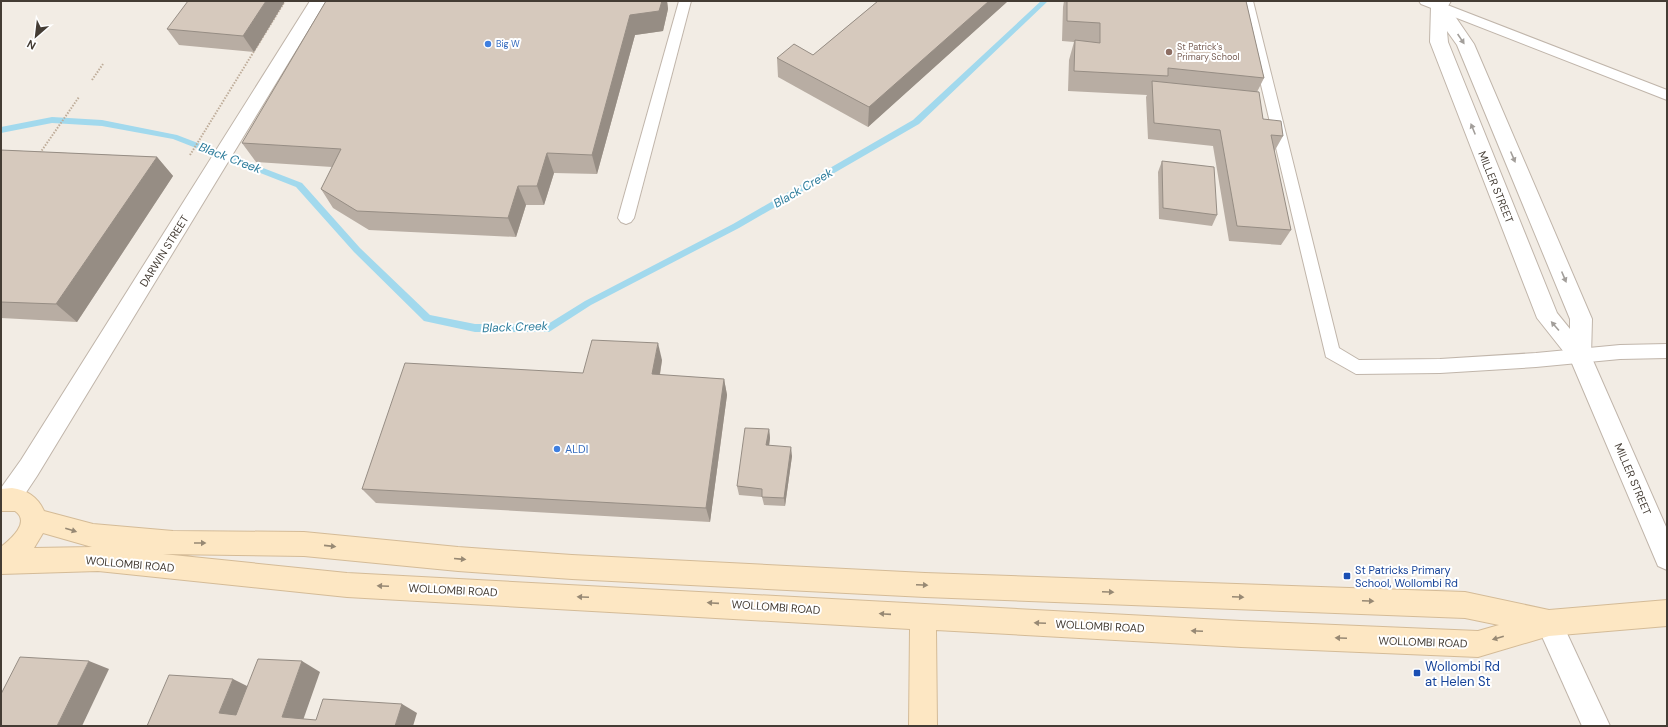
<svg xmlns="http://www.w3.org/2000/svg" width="1668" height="727" font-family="'DM Sans',sans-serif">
<rect width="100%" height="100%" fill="#f2ece4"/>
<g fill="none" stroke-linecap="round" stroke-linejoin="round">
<path fill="#a2d9ed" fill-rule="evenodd" d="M1041,1H1048L919,124L739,228L591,305L549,332H475L424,321L354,252L296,187L173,139L102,126L52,123L1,133V127L52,117L102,120L177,135L302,183L360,248L430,315L475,324H548L585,301L733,224L913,120Z"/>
<g stroke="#c0b5aa" stroke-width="2">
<g id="service">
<path d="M679,1H691L634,218L631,222L626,224L621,222L618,218Z"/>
<path d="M1241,1H1253L1339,348L1359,360L1440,359L1536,353L1620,345L1667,344V358L1620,359L1536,367L1440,373L1356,374L1326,357Z"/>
<path d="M1419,1H1437L1667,90V100L1421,4Z"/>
</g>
</g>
<g stroke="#c0b5aa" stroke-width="2">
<g id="minor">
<path d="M310,1H326L37,476L17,506L8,509L1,506V488L21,460Z"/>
<path d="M1434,1H1451L1448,6L1474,44L1592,319L1591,356L1667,529V570L1658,566L1571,361L1537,318L1430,42L1431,6ZM1447,31L1457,45L1570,319V329L1557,313L1448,42Z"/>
<path d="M1549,610L1558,614L1610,726H1582L1536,623L1540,614Z"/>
</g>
</g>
<g stroke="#d4bb97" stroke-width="2">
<path id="secondary" d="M12,488C27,490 38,497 44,511L93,524L173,531L304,532L458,547L572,555L925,573L1465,592L1549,610L1667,600V626L1549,636L1478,657L1241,647L936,630L937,726H909L910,629L347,597L98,571L1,574V547C11,539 31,522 15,511H1V489ZM43,533L92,547L34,548ZM163,554L304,556L458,571L572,579L925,597L1465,618L1499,625L1478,631L1241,621L347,573Z"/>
</g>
<g stroke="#beac99" stroke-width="2" stroke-dasharray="1.5 1.5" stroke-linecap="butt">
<path d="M92,80L103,64"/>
<path d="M40,153L79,97"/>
<path d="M190,155L285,1"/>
</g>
<use href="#service" fill="#fff" fill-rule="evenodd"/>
<use href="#minor" fill="#fff" fill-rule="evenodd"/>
<use href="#secondary" fill="#fde7c3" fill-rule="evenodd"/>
</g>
<g fill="#b8ada3">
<path d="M285,1L254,52L179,45L167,29Z"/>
<path d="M326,1H667L668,9L663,31L635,35L597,174L554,173L544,205H526L516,237L369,230L333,208L321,189L332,167L256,162L242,143Z"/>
<path d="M878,1H1008L868,127L778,77L777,58L813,55Z"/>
<path d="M1064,1H1246L1264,78L1257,92L1263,119L1283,136L1274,152L1291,230L1281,245L1229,241L1213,146L1148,139L1146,97L1147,95L1068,91L1069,60L1074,42L1062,41L1063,7Z"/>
<path d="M1,150L157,157L173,176L77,322L1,318Z"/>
<path d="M1162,161L1217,215L1212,226L1159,219L1158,172Z"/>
<path d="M662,360L660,375L724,379L727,395L710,522L376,503L362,489L583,373Z"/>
<path d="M769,429L770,438L769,445L792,456L785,506L764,505L762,497L739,495L737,486Z"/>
</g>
<g fill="#968d84">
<path d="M266,1H285L254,52L243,36Z"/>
<path d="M662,1H667L668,9L663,31L635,35L597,174L592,155L630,15Z"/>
<path d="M989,1H1008L868,127L869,107Z"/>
<path d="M547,153L554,173L544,205L537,186Z"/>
<path d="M157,157L173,176L77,322L56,304Z"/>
<path d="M518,186L526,205L516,237L508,218Z"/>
<path d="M658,343L662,360L657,391L652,374Z"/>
<path d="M724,379L727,395L710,522L706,508Z"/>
<path d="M769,429L770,438L768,454L766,445Z"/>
<path d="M791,447L792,456L785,506L784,498Z"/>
<path d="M89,661L109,669L82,726H57Z"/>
<path d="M302,661L320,672L301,726L282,717Z"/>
<path d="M233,679L253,689L240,722L219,713Z"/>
<path d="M402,704L417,713L413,726H395Z"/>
</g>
<g fill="#d6c9bd" stroke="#968d84">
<path d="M188,1H266L243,36L167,29Z"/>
<path d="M326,1H662L659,11L630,15L592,155L547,153L537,186H518L508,218L357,211L321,189L341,149L242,143Z"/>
<path d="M878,1H989L869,107L777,58L794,44L813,55Z"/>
<path d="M1067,1H1246L1264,78L1168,68V76L1074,71L1075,40L1100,43V23L1067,21Z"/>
<path d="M1152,81L1259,92L1263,119L1281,121L1283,136L1271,135L1291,230L1237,226L1220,130L1154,123Z"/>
<path d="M1,150L157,157L56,304L1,302Z"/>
<path d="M1162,161L1214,167L1217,215L1163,208Z"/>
<path d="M592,340L658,343L652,374L724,379L706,508L362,489L405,363L583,373Z"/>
<path d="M745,428L769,429L766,445L791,447L784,498L762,497V489L737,486Z"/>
<path d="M20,657L89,661L57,726H1V694Z"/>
<path d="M258,659L302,661L282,717L316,720L323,699L402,704L395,726H147L169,675L233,679L219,713L236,715Z"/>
</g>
<defs><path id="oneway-solid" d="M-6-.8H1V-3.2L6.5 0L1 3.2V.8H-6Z"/></defs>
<g fill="#a29e9a">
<use href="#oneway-solid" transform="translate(1461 39) rotate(56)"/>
<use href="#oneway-solid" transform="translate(1473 129) rotate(-112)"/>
<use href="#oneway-solid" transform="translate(1513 157) rotate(67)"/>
<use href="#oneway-solid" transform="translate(1564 277) rotate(67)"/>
<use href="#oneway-solid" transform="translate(1555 326) rotate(-131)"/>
</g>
<g fill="#978974">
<use href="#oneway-solid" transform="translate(71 530) rotate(17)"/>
<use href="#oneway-solid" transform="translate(200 543)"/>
<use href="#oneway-solid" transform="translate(330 546) rotate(6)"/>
<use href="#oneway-solid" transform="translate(460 559) rotate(5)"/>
<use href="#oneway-solid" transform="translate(922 585) rotate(3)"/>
<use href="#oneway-solid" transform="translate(383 586) rotate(-177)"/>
<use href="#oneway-solid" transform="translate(1108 592) rotate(2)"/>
<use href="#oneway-solid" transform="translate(583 597) rotate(-177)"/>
<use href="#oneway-solid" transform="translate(1238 597) rotate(2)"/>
<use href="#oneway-solid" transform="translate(1368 601) rotate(2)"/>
<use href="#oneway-solid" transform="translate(713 603) rotate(-176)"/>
<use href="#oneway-solid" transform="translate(885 614) rotate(-176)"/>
<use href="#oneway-solid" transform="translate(1040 623) rotate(-177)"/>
<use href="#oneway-solid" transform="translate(1197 631) rotate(-177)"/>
<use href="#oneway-solid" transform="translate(1341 638) rotate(-178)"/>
<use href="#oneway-solid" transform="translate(1498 638) rotate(164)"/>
</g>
<g fill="#3f7fe0" stroke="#fff" stroke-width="1.5">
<circle cx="488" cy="44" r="4"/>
<circle cx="557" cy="449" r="4"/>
</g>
<circle fill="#8d6e63" stroke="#fff" stroke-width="1.5" cx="1169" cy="52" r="4"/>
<g fill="#1a4fb4" stroke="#fff" stroke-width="1.5">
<rect x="1343" y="572" width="8" height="8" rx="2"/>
<rect x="1413" y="669" width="8" height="8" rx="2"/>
</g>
<g text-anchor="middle" stroke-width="4" stroke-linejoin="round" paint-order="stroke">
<g font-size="9" fill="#366cbe" stroke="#fff" text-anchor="start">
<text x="496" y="47">Big W</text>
</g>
<g font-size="9" fill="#785e54" stroke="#fff" text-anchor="start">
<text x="1177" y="50">St Patrick's<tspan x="1177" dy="10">Primary School</tspan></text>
</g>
<g font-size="11" fill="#443c34" stroke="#fff">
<text transform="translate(1496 187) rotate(68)" y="4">MILLER STREET</text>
<text transform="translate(164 251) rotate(-58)" y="4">DARWIN STREET</text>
<text transform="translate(1633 479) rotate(67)" y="4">MILLER STREET</text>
<text transform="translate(130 564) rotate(5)" y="4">WOLLOMBI ROAD</text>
<text transform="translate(453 590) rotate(3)" y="4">WOLLOMBI ROAD</text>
<text transform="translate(776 607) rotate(4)" y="4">WOLLOMBI ROAD</text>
<text transform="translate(1100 626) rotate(3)" y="4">WOLLOMBI ROAD</text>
<text transform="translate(1423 642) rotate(2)" y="4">WOLLOMBI ROAD</text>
</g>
<g font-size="11" fill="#366cbe" stroke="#fff" text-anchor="start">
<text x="565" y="453">ALDI</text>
</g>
<g font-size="11" fill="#164399" stroke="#fff" text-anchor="start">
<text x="1355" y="574">St Patricks Primary<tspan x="1355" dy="13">School, Wollombi Rd</tspan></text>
</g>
<g font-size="12" font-style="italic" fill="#2e7d9c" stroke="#fff">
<text transform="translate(230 158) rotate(21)" y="4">Black Creek</text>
<text transform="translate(803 188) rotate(-30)" y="4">Black Creek</text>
<text transform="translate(515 327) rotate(-2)" y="4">Black Creek</text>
</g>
<g font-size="13" fill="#164399" stroke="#fff" text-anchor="start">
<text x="1425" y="671">Wollombi Rd<tspan x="1425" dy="15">at Helen St</tspan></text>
</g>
</g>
<rect width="1668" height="727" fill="none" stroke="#443c34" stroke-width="4"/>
<g transform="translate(36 36) rotate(208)" stroke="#ffffff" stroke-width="3" paint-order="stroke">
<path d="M0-3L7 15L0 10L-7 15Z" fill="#443c34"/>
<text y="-6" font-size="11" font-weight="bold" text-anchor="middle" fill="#443c34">N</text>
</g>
</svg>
